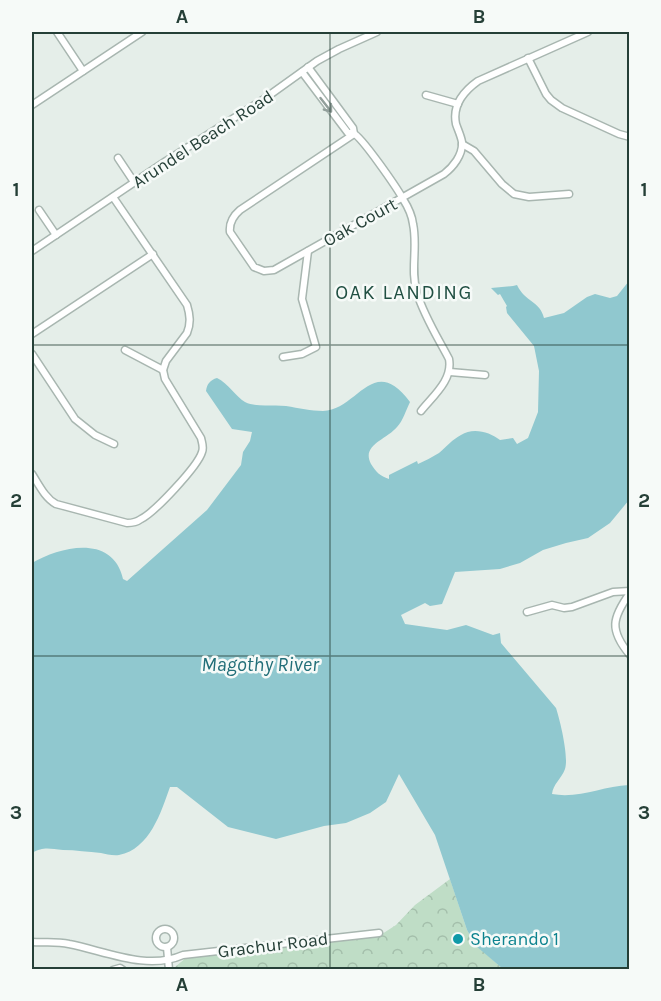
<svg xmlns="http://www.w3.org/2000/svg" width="661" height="1001" font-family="Karla,sans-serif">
<defs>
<pattern id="forest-crowns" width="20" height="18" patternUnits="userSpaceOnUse" patternTransform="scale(1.5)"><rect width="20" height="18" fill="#bfddc6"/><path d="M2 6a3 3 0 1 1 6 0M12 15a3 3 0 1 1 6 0" fill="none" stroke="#a4bfab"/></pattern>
</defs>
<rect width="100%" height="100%" fill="#e5eee9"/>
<path fill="url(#forest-crowns)" d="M450,879L467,930L476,945L503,969L175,970V967L187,957L337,940L373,937L382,934L396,925L415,905Z"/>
<path fill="#90c8cf" d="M629,281V500L610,523L588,538L566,543L543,550L520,563L500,569L455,572L442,604L430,606L425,603L401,615L405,624L447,630L466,625L493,635L500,633L501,643L556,708C560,720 569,757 565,769C562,778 553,784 552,794C579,799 603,786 629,785V969H503L476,946L467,930L435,835L399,774L386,802L370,813L346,823L324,826L276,839L228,827L177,787H170C161,812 150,849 119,855C113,856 106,854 101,853C88,852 76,850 63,850C50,849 44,846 32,853V563C61,546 113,534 123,579L127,581L207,510L241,465L243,452L250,441L252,432L232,429L206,391C207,384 210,380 217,378C228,383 236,397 245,402C257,408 273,404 286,406C299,408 311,411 323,411C358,410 373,352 410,402C406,410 403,421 397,427C386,440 361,445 371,464C376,472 380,476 389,479V475L417,461L418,464C425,461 432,457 439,453C446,447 453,439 461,435C473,427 490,432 500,440L513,438L517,444L528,438L538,412L539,371L534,346L507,313L506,307L507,306L500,294L498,295L491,288L513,286L517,285C525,302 540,301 544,318L564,313L587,297L595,294L610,298L617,296Z"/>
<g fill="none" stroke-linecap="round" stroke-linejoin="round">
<g stroke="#a8b6b0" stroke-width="9">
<g id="minor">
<path d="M57,32L83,71"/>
<path d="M528,58L546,94L551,100L562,108L619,134L630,137"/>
<path d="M308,67L353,128L354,134"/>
<path d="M302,72L348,133C350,133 351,133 353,133C362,137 397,188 403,199C408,207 412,215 413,224C418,247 410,270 417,293C424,316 438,338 449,359C453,380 433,396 421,411"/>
<path d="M426,95L458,104"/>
<path d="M32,105L142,32"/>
<path d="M354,134L240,210C233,216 229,223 230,232L254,267L264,271L274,270L444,174C453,167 463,155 462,142C461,136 458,130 456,124C452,105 464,91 478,81L588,32"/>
<path d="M462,144L474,151L502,184L514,194L529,197L569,194"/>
<path d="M118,158L134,182"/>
<path d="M39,210L56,235"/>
<path d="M32,251L166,161L264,99L317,61L339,49L377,32"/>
<path d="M32,334L153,254"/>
<path d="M125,350L163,370"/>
<path d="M32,354L75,419L95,435L114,444"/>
<path d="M283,357L302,354L316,347L302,299L308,251"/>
<path d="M450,372L485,375"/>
<path d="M32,474C39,485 45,498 56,504L127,523C132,523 137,522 141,519C155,512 198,466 202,452C204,447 202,443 201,438L165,379L163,370L166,361L187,333C191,323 190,315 187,305L113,197"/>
<path d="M630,593C612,618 609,630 630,655"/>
<path d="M527,612L552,605L564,608L572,607L613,592L630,591"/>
<circle cx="165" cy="938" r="9"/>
<path d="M32,942C44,943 56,941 69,944C105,951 147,971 183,955L379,933"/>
<path d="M167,947L169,970"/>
<path d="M113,970L120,968L123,970"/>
</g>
</g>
<use href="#minor" stroke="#fff" stroke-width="6"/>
</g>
<defs><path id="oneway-shaft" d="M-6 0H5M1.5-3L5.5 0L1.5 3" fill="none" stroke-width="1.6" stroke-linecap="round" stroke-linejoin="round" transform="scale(1.5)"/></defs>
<use stroke="#929f9b" href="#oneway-shaft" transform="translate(326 105) rotate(52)"/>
<path fill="none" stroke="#253f37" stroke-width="1.5" stroke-opacity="0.55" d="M330,32V970M32,345H630M32,656H630"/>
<circle fill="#0f9aa8" stroke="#f6faf8" stroke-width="2" cx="458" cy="939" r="6"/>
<g text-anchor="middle" stroke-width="5" stroke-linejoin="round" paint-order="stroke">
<g font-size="18" fill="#253f37" stroke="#f6faf8">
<text transform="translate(203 139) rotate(-33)" y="6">Arundel Beach Road</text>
<text transform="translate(360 222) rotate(-29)" y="6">Oak Court</text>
<text transform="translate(273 945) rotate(-7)" y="6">Grachur Road</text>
</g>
<g font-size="18" fill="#0d838f" stroke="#f6faf8" text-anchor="start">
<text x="470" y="945">Sherando 1</text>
</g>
<g font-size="20" letter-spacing="1.5" fill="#215043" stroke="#f6faf8">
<text x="404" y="299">OAK LANDING</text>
</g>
<g font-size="20" font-style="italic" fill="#216e78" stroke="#f6faf8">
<text x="260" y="671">Magothy River</text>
</g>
</g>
<rect width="661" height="1001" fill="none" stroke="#f6faf8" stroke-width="66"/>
<rect x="33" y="33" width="595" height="935" fill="none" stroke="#253f37" stroke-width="2"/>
<g font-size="20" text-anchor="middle" font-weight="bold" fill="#253f37">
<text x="182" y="23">A</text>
<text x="479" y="23">B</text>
<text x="16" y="196">1</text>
<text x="644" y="196">1</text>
<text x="16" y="507">2</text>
<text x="644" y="507">2</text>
<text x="16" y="819">3</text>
<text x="644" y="819">3</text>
<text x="182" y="991">A</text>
<text x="479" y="991">B</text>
</g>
</svg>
